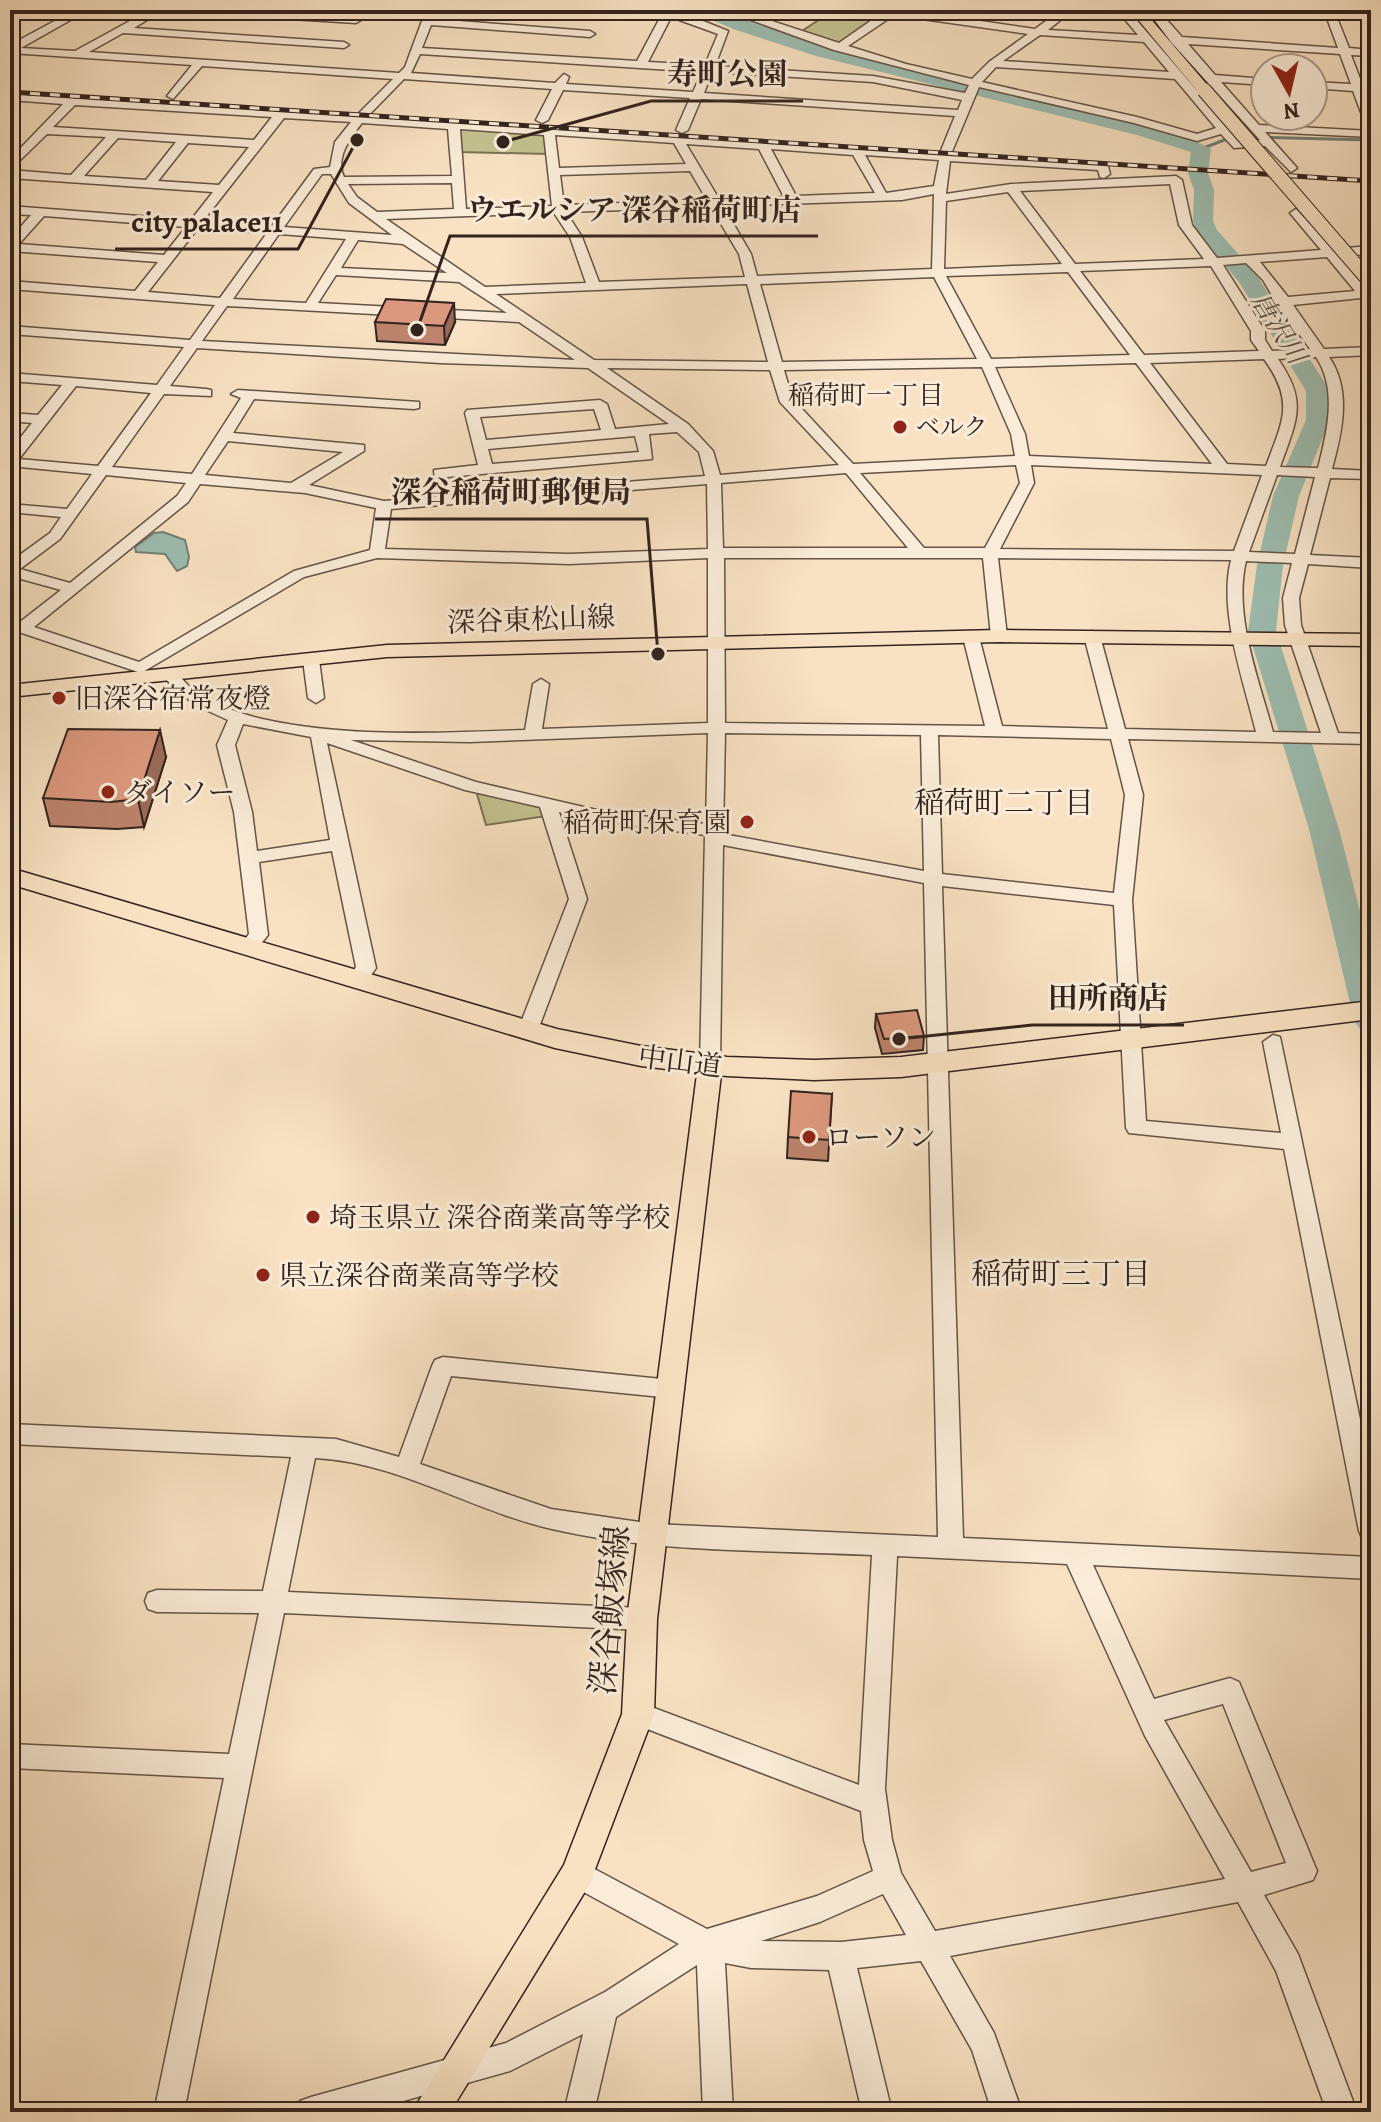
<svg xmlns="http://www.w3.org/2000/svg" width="1381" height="2122" font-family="Alegreya,'Noto Serif JP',serif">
<rect width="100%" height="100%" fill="#f8e2c3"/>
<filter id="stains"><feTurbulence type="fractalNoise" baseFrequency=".0025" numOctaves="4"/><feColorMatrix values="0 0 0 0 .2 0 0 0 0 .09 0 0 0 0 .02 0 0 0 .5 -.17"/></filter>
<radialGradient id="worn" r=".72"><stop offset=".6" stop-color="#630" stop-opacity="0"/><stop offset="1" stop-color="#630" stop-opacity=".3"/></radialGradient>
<g fill="#c3c28f" stroke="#7b7256" stroke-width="2">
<path d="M834,10L886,12L837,45L799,33Z"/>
<path d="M457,127L546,132L549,154L459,152Z"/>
<path d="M482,792L540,805L546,816L486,825L477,794Z"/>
</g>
<path fill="#9dbeb2" stroke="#738076" stroke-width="2" d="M163,532L185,540L189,557L187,566L177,571L165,554L136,552L135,547L154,533Z"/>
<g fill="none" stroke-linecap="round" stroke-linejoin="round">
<g stroke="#738076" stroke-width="3">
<path d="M1247,137L1371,140"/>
<path d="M1201,149L1232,137"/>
</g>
<path fill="#9dbeb2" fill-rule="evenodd" d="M689,10H714L872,60L1147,126L1188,137L1211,149L1208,173L1214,190L1213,221L1217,230L1256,274L1330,391V420L1299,496L1283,565L1276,631L1339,829L1371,954V1031L1359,1028L1354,1020L1309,829L1248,631L1257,565L1273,496L1306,420V391L1239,282L1197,232L1193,221L1194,190L1188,173L1191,152L1137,135L816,56L733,29Z"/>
<g stroke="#645346" stroke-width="3">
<g id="minor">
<path d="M10,10H17L10,14Z"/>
<path d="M75,10H88L21,48L75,51L150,10H163L134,28L344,42L349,45L344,48L123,33L89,52L399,73L405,67L426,10H436L433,19L590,31L595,34L590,37L431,25L422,48L637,61L661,16L609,13L604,10L678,11L728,31L715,66L873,76L965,93L969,85L834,50L723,10H738L839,43L882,13L878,10H905L1035,29L1061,10H1073L1048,30L1138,35L1117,10H1128L1241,142L1260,140L1171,42L1147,10H1158L1182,37L1338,48L1324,10H1334L1349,48L1371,50V56L1351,55L1362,84L1371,86V90L1365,91L1371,108V126L1365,123L1353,91L1313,88V82L1351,84L1340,54L1188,44L1215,75L1265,79V85L1221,82L1259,125L1371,131V137L1265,132L1297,168L1291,172L1265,146L1234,148L1221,134L1197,141L1134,123L979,87L951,154L1099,163L1108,166L1110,174L1104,178L1100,177L1098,170L950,161L946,194L1011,184L1176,176L1182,180L1192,225L1217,258L1321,250L1290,213L1296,209L1333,249L1371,246V254L1339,256L1371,294V306L1361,298L1293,305L1324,349L1371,347V355L1329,357C1352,390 1342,432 1332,469L1371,471V479L1330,478L1310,555L1371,558V568L1308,564L1299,598L1301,625L1338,733L1371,734V744L1128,739L1143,795L1132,900L1146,1121L1281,1133L1263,1042L1273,1035L1280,1037L1371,1472V1541L1362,1538L1359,1531L1284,1149L1129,1133L1126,1128L1114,905L942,886L963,1538L1371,1557V1579L1093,1565L1154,1699L1230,1678L1239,1682L1317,1871L1313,1880L1264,1895L1298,1954L1357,2112H1327L1276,1971L1238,1902L950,1956L994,2033L1022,2112H992L972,2050L921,1961L857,1968L892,2112H862L829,1970L751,1968L725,1963L733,2112H703L697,1965L616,2017L594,2112H564L583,2034L510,2071L364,2112H296L300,2101L311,2097L506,2043L605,1992L679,1944L567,1883L563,1874L567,1865L577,1861L587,1865L707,1929L817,1896L873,1871L864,1840L861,1811L629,1722L625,1714L629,1706L638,1702L859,1785L872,1555C767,1550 656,1553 552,1529C472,1511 398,1462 315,1458L288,1592L642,1608L651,1611L655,1619L651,1627L642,1630L284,1613L184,2112H154L224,1778L10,1768V1744L229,1754L259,1613L157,1612L148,1609L145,1601L148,1593L157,1590L263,1591L291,1457L10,1444V1424L336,1439L399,1457L432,1366L435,1360L443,1357L672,1380L680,1382L684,1389L680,1396L672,1398L451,1376L420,1464L551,1509L653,1524L938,1537L924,883L723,845L720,1066L710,1073L700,1066L705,835L601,821L559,812L587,899L538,1030L528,1037L518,1030L569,899L540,807L465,790L327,743L376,968L365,984H351L348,979L356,967L332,851L259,862L268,935L255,951H241L239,947L249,934L234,812L217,745L228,720L195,705L163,677L165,674C178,670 181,679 190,687C210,703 237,713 262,719C347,738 439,733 525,730L533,684L541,679L549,684L542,729L708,723V558L569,564L377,558L304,577L141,673L10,629V619L20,622L61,590L10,576V562L50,533L61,517L10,512V504L67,509L92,474L10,466V451L32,423L10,421V413L38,415L62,385L10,381V373L157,385L184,347L10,334V326L190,340L215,305L10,289V281L135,291L158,262L10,251V239L31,215L10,214V206L191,220L213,192L10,178V170L71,175L106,137L47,134L10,170V159L63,104L10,100V94L356,116L393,79L202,66L173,99L167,96L192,65L10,53V45ZM894,15L1028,34L989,62L972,79L906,64L848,46ZM671,17L718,34L705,65L648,62ZM1040,35L1144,42L1169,72L1003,61ZM420,54L702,72L693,92L566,84L569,77L564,74L555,83L411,73ZM996,67L1175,79L1216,128L1197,134L1137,117L982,82ZM712,72L873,82L962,100L958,110L704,93ZM404,79L552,89L536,120L542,123L548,120L563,90L690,98L676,130L682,133L688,130L701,99L955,116L940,153L367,117ZM75,105L272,117L254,140L53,127ZM284,118L351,122L335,142L330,167L314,169L272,226L203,221ZM362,123L448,129L452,176L344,177C335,158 350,138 362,123ZM460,129L544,135L552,206L466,209ZM555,135L674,143L686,164L559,168ZM118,138L176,142L146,180L84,176ZM188,143L249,147L219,185L158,181ZM686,144L759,149L784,197L719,199ZM771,149L853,155L875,193L796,196ZM865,155L939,160L934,186L886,193ZM690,171L707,200L564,205L560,175ZM322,174H331L349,203L392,235L284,227ZM452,183L454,209L377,212L357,197L348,184ZM1170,184L1179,225L1204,259L1075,264L1020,191ZM1008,192L1062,264L944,269L946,201ZM934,194L932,269L757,276L751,254L723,206L902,200ZM711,207L739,254L745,277L599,282L582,237L566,212ZM554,213L570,237L586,283L485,287L386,219ZM44,216L186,227L164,255L19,244ZM198,228L267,233L220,298L148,292ZM279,234L346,239L306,303L233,299ZM358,240L403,244L447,273L341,268ZM1327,257L1355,291L1288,297L1260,262ZM1246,263L1263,280L1276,302L1310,349L1272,351L1265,340V331L1223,265ZM1211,266L1251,331V340L1259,351L1144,355L1080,271ZM1068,272L1130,355L991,359L946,276ZM336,275L459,282L507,313L318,303ZM934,277L977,359L782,362L760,284ZM747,284L768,362L594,360L496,294ZM227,306L519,322L575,360L202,341ZM197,348L440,363L588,368L669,424L615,429L607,404L600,400L467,410L465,413L478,465L434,470L436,497L384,501L309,485L364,451V445L233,433L254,399L414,409L419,408V402L238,390L231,394L241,398L192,474L112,467L164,394L211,396V390L206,389L170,386ZM1316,357C1338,390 1327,432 1318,468L1280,467C1297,419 1308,402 1278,359ZM1264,359C1295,402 1283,420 1266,466L1227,464L1150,363ZM1136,363L1212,464L1029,456L1025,434L995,367ZM982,367L1011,434L1015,456L853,464L792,398L784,370ZM607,368L770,370L780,402L839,465L720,475L713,451L688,424ZM76,386L151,393L98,466L19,459ZM594,409L601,430L486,440L480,417ZM677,432L699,452L705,476L450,495L447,477L652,459L649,434ZM635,436L639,452L492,464L488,449ZM228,441L343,452L291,483L205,475ZM1016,465L1020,483L985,548H924L860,473ZM1031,465L1262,475L1234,551L1000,549L1034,483ZM846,473L908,548H723L721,483ZM106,475L186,483L177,496L70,583L20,569L60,539ZM1277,475L1315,477L1295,554L1249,552ZM200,484L305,493L376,508L370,550L294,571L139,662L34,627L188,502ZM707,484L708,549L569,554L385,549L391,509ZM724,558H983L991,636L999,641L1007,636L998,558L1231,560C1218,611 1244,682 1256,732L1125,729L1100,636L1092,631L1084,636L1108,729L1002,726L979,637L971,632L963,637L985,726L725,723ZM1246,561L1292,563L1283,598L1285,625L1321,733L1273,732C1259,680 1233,615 1246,561ZM243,724L311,737L330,840L257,851L252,812L235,745ZM708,733L706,824L601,811L476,782L351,740L470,742ZM725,733L921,735L924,871L723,834ZM938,735L1111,739L1125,795L1114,893L942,874ZM897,1556L1067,1564L1145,1736L1225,1879L935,1931L901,1873L892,1840L885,1789ZM1223,1704L1286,1863L1251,1872L1164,1720ZM883,1894L906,1935L841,1942L761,1941L820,1922Z"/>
<path d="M190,10L356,17L361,20L356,23L195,13Z"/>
<path d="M311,655L319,660L324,698L316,703L308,698L303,660Z"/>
</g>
</g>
<g stroke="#33231d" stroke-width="3">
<g id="major">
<path d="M1130,10H1143L1209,87V93H1199Z"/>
<path d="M999,630L1371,634V646L999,642L387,657L10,697V685L387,645Z"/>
<path d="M710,1058L719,1060L722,1066L657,1619L654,1714L589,1885L450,2112H412L564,1865L622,1714L627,1619L698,1066L701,1060Z"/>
</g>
</g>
<g stroke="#33231d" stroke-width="3">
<path id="highway" d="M10,868L557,1029L641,1046L727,1057L814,1060L901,1057L1371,1001V1019L901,1077L814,1080L727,1076L641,1066L555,1048L10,884Z"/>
</g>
<use href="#minor" fill="#faecd8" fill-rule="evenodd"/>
<use href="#major" fill="#f8e2c3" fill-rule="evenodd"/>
<use href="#highway" fill="#f8e2c3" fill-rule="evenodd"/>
<g stroke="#33231d" stroke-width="5">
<path id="rail" d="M10,92L1371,181"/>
</g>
<use href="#rail" stroke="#faecd8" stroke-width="3" stroke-dasharray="10" stroke-linecap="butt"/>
<g stroke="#33231d" stroke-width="16" stroke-linecap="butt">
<path id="major-bridge" d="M1204,90L1367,278"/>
</g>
<use href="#major-bridge" stroke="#f8e2c3" stroke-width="14"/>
</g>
<g fill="#bd836c" stroke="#33231d" stroke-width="2">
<path d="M375,322H455L445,345L377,341Z"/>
<path d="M166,757L144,827L117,829L50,826L43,798Z"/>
<path d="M876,1014L924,1036L923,1050L882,1054L875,1028Z"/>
<path d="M832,1094L828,1161L787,1158L788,1137Z"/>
</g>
<g fill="#9a6a58" stroke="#33231d" stroke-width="2">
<path d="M454,303L455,322L445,345L444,326Z"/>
<path d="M160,730L166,757L144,827L138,799Z"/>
</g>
<g fill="#dc987e" stroke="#33231d" stroke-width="2">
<path d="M386,299L454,303L444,326L375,322Z"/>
<path d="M68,729L160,730L138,799L111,802L43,798Z"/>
<path d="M917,1010L924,1036L884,1039L876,1014Z"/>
<path d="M791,1091L832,1094L829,1140L788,1137Z"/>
</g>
<g fill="#8f2418" stroke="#faecd8" stroke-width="3">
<circle cx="900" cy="427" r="8"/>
<circle cx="59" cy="698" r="8"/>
<circle cx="108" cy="792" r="8"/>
<circle cx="747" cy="822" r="8"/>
<circle cx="809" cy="1137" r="8"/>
<circle cx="313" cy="1217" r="8"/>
<circle cx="263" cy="1275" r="8"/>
</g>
<g text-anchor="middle" stroke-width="6" stroke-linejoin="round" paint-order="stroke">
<g font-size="24" fill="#33231d" stroke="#faecd8" text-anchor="start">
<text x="916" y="435">ベルク</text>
</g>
<g font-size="26" font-style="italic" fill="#53524a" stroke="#faecd8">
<text transform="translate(1279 328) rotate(58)" y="9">唐沢川</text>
</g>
<g font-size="26" fill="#33231d" stroke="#faecd8">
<text x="866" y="404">稲荷町一丁目</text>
</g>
<g font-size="28" fill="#33231d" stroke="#faecd8">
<text transform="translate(531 619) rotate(-2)" y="10">深谷東松山線</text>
<text transform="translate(680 1061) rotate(7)" y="10">中山道</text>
</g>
<g font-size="28" fill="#33231d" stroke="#faecd8" text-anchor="start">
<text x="75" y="708">旧深谷宿常夜燈</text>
<text x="124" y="802">ダイソー</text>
<text x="731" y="832" text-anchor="end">稲荷町保育園</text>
<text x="825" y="1147">ローソン</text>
<text x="329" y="1227">埼玉県立 深谷商業高等学校</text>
<text x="279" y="1285">県立深谷商業高等学校</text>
</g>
<g font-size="30" fill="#33231d" stroke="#faecd8">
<text x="1004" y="813">稲荷町二丁目</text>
<text x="1061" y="1284">稲荷町三丁目</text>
</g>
<g font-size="34" fill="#33231d" stroke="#faecd8">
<text transform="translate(609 1610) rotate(-85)" y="12">深谷飯塚線</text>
</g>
</g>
<path fill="none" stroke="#33231d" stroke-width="3" d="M503 142L651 101H803M417 330L450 236H818M357 140L298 249H115M658 654L647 519H375M899 1039L1032 1025H1184"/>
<g fill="#33231d" stroke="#faecd8" stroke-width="3">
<circle cx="503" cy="142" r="8"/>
<circle cx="417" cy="330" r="8"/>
<circle cx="357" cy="140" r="8"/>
<circle cx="658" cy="654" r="8"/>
<circle cx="899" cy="1039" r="8"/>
</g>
<g font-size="30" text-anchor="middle" font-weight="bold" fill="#33231d" stroke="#faecd8" stroke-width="6" stroke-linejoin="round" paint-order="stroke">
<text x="727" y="84">寿町公園</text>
<text x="634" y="220">ウエルシア 深谷稲荷町店</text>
<text x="207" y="232">city palace11</text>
<text x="511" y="502">深谷稲荷町郵便局</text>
<text x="1108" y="1008">田所商店</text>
</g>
<rect width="1381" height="2122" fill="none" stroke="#f8e2c3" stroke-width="40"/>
<rect x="12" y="12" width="1357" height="2098" fill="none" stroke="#33231d" stroke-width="4"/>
<rect x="20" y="20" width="1341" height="2082" fill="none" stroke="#33231d" stroke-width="2"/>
<g transform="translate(1289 92) rotate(172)"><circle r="38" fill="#faecd8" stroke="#aa9c8d" stroke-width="2"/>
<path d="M0-6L14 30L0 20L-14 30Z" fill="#8f2418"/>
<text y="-12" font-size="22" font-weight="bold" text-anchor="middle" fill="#33231d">N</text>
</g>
<rect width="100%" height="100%" filter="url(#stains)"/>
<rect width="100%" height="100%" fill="url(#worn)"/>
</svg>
